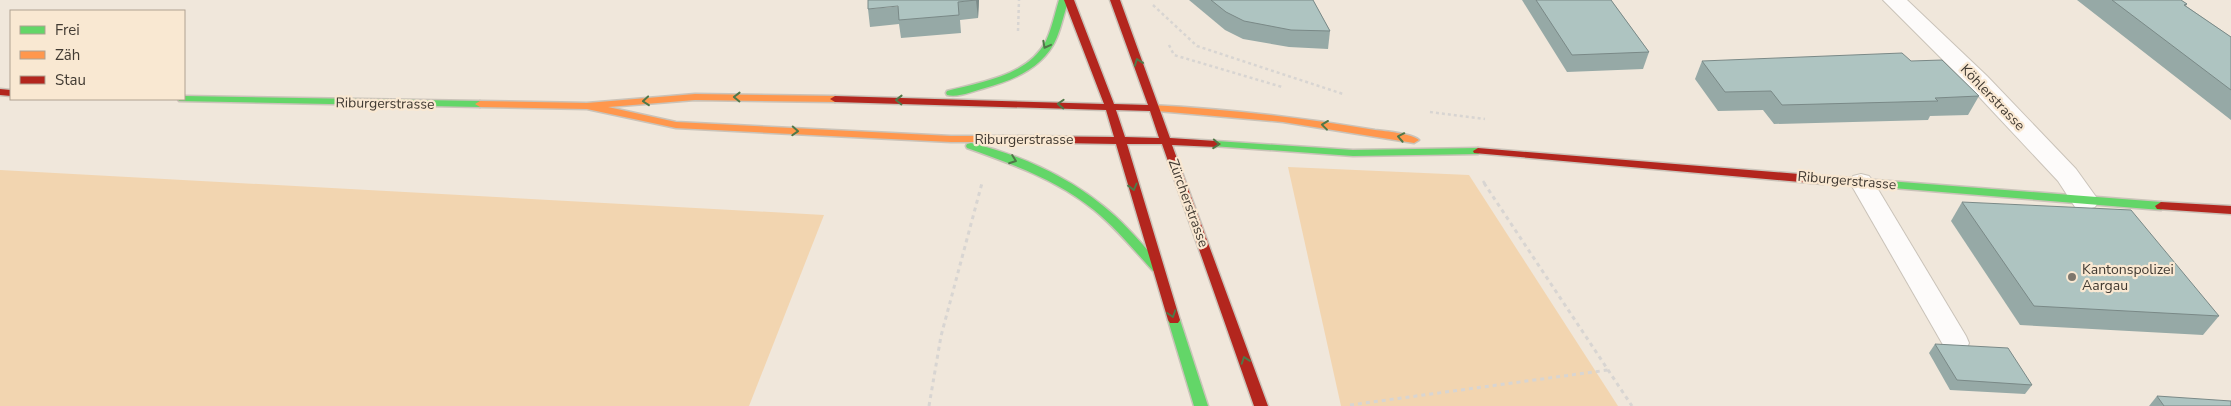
<svg xmlns="http://www.w3.org/2000/svg" width="2231" height="406" font-family="'Nunito Sans',sans-serif">
<rect width="100%" height="100%" fill="#f0e7db"/>
<g fill="#f2d5b0">
<path d="M1288,167L1469,175L1618,406H1341Z"/>
<path d="M0,170L824,215L749,406H0Z"/>
</g>
<g fill="none" stroke-linecap="round" stroke-linejoin="round">
<g stroke="#cac3b9" stroke-width="2">
<path id="lane" d="M1861,174L1869,176L1873,181L1966,336L1969,343L1966,350L1956,353L1946,350L1849,181L1853,176Z"/>
</g>
<g stroke="#cac3b9" stroke-width="2">
<path id="street" d="M1883,0H1907L1987,76L2076,169L2099,201L2095,207L2085,210L2075,207L2058,181L1969,86Z"/>
</g>
<g stroke="#cac3b9" stroke-width="3">
<g id="fast">
<path d="M1059,0H1069C1064,12 1062,25 1057,37C1045,67 1014,80 985,88C974,91 958,98 947,95L946,93L947,91C981,82 1028,76 1046,41C1052,28 1055,13 1059,0Z"/>
<path d="M184,96L480,101L485,104L480,107L179,101L178,99H184Z"/>
<path d="M1216,141L1353,150L1478,148L1483,151L1478,154L1353,156L1212,146L1211,144L1212,142Z"/>
<path d="M971,143C1017,154 1065,175 1102,205C1124,222 1142,244 1161,265L1163,268L1161,271H1153C1134,250 1116,228 1094,210C1057,180 1012,164 967,148L966,146L967,144Z"/>
<path d="M1823,176L2161,202L2167,206L2161,210L1819,182L1817,180L1819,178Z"/>
<path d="M1174,315L1178,317L1180,320L1208,406H1194L1168,320L1170,317Z"/>
</g>
</g>
<g stroke="#cac3b9" stroke-width="3">
<g id="slow">
<path d="M695,94L835,96L840,99L835,102L695,100L608,107L676,122L951,136H1003L1008,139L1003,142H951L676,128L587,109L480,107L475,104L480,101L587,103Z"/>
<path d="M1150,105C1226,109 1300,117 1375,130C1385,131 1413,134 1419,140L1414,143L1283,122L1146,110L1145,108L1146,106Z"/>
</g>
</g>
<g stroke="#cac3b9" stroke-width="3">
<g id="jam">
<path d="M1064,0H1074L1114,104L1148,105L1110,0H1120L1170,138L1216,141L1221,144L1216,147L1172,145L1268,406H1254L1162,144H1127L1180,320L1178,323H1170L1168,320L1116,144L1003,142L998,139L1003,136L1114,137L1106,110L835,102L830,99L835,96L1104,104ZM1116,110L1150,111L1159,138L1125,137Z"/>
<path d="M0,89L11,90V96L0,95Z"/>
<path d="M1478,148L1823,176L1829,180L1823,184L1474,153L1473,151Z"/>
<path d="M2161,202L2231,206V214L2157,209L2155,206Z"/>
</g>
</g>
<g stroke="#d8d5d2" stroke-width="2.5" stroke-dasharray="3 3" stroke-linecap="butt">
<path d="M1153,5L1197,46L1343,94"/>
<path d="M1018,31L1019,0"/>
<path d="M1169,45L1174,55L1282,87"/>
<path d="M1430,112L1485,119"/>
<path d="M1483,181L1485,184"/>
</g>
<g stroke="#d8d5d2" stroke-width="3" stroke-dasharray="4 4" stroke-linecap="butt">
<path d="M1484,183L1632,406"/>
<path d="M1350,405L1608,370"/>
<path d="M929,406L941,336L982,183"/>
</g>
<use href="#lane" fill="#fdfbfa" fill-rule="evenodd"/>
<use href="#street" fill="#fdfbfa" fill-rule="evenodd"/>
<use href="#fast" fill="#63d668" fill-rule="evenodd"/>
<use href="#slow" fill="#ff974d" fill-rule="evenodd"/>
<use href="#jam" fill="#b3261e" fill-rule="evenodd"/>
</g>
<g fill="#96a9a6">
<path d="M979,0L978,18L960,20L961,33L901,38L899,24L870,27L868,9Z"/>
<path d="M1189,0H1313L1330,31L1328,49L1289,47L1243,39L1225,30Z"/>
<path d="M1522,0H1611L1649,52L1643,69L1567,72Z"/>
<path d="M2077,0H2181L2187,4L2186,6L2231,37V120Z"/>
<path d="M1702,61H1911L1979,96L1968,115L1930,116L1928,120L1774,124L1763,110L1718,111L1695,79Z"/>
<path d="M1962,202L2219,316L2203,335L2020,325L1951,221Z"/>
<path d="M1935,344L2032,385L2025,394L1950,390L1929,353Z"/>
<path d="M2157,396L2231,406H2149Z"/>
</g>
<path fill="#7a8987" d="M976,0H979L978,18Z"/>
<g fill="#aec4c1" stroke="#7a8987">
<path d="M868,0H976L958,2L959,15L899,20L898,6L868,9Z"/>
<path d="M1211,0H1313L1330,31L1291,30L1244,21L1226,12Z"/>
<path d="M1536,0H1611L1649,52L1572,55Z"/>
<path d="M2112,0H2181L2187,4L2184,5L2231,37V90Z"/>
<path d="M1902,53L1911,61L1942,60L1979,96L1935,98L1938,101L1782,105L1771,91L1725,92L1702,61Z"/>
<path d="M1962,202L2131,210L2219,316L2034,306Z"/>
<path d="M1935,344L2008,348L2032,385L1957,380Z"/>
<path d="M2157,396L2231,401V406H2164Z"/>
</g>
<defs><path id="oneway-chevron" d="M-2-3.5L2.5 0L-2 3.5" fill="none" stroke-width="1.6" stroke-linecap="round" stroke-linejoin="round" transform="scale(1.25)"/></defs>
<g stroke="#4f7848">
<use href="#oneway-chevron" transform="translate(1046 45) rotate(118)"/>
<use href="#oneway-chevron" transform="translate(1138 62) rotate(-110)"/>
<use href="#oneway-chevron" transform="translate(737 97) rotate(-179)"/>
<use href="#oneway-chevron" transform="translate(899 100) rotate(-179)"/>
<use href="#oneway-chevron" transform="translate(646 101) rotate(175)"/>
<use href="#oneway-chevron" transform="translate(1061 104) rotate(-178)"/>
<use href="#oneway-chevron" transform="translate(1325 125) rotate(-173)"/>
<use href="#oneway-chevron" transform="translate(795 131) rotate(3)"/>
<use href="#oneway-chevron" transform="translate(1401 137) rotate(-169)"/>
<use href="#oneway-chevron" transform="translate(1216 144) rotate(4)"/>
<use href="#oneway-chevron" transform="translate(1013 160) rotate(20)"/>
<use href="#oneway-chevron" transform="translate(1133 187) rotate(76)"/>
<use href="#oneway-chevron" transform="translate(1172 314) rotate(72)"/>
<use href="#oneway-chevron" transform="translate(1245 360) rotate(-109)"/>
</g>
<circle fill="#7e776d" stroke="#f9e8d2" stroke-width="2" cx="2072" cy="277" r="5"/>
<g text-anchor="middle" stroke-width="4.5" stroke-linejoin="round" paint-order="stroke">
<g font-size="14" fill="#413a32" stroke="#f9e8d2">
<text transform="translate(1993 97) rotate(46)" y="5">Köhlerstrasse</text>
<text transform="translate(385 103) rotate(1)" y="5">Riburgerstrasse</text>
<text x="1024" y="144">Riburgerstrasse</text>
<text transform="translate(1847 180) rotate(5)" y="5">Riburgerstrasse</text>
<text transform="translate(1189 203) rotate(70)" y="5">Zürcherstrasse</text>
</g>
<g font-size="14" fill="#413a32" stroke="#f9e8d2" text-anchor="start">
<text x="2082" y="274">Kantonspolizei<tspan x="2082" dy="16">Aargau</tspan></text>
</g>
</g>
<rect x="10" y="10" width="175" height="90" fill="#f9e8d2" stroke="#afa292"/>
<rect x="20" y="26" width="25" height="8" fill="#63d668" stroke="#afa292"/>
<text x="55" y="35" font-size="15" fill="#413a32">Frei</text>
<rect x="20" y="51" width="25" height="8" fill="#ff974d" stroke="#afa292"/>
<text x="55" y="60" font-size="15" fill="#413a32">Zäh</text>
<rect x="20" y="76" width="25" height="8" fill="#b3261e" stroke="#afa292"/>
<text x="55" y="85" font-size="15" fill="#413a32">Stau</text>
</svg>
